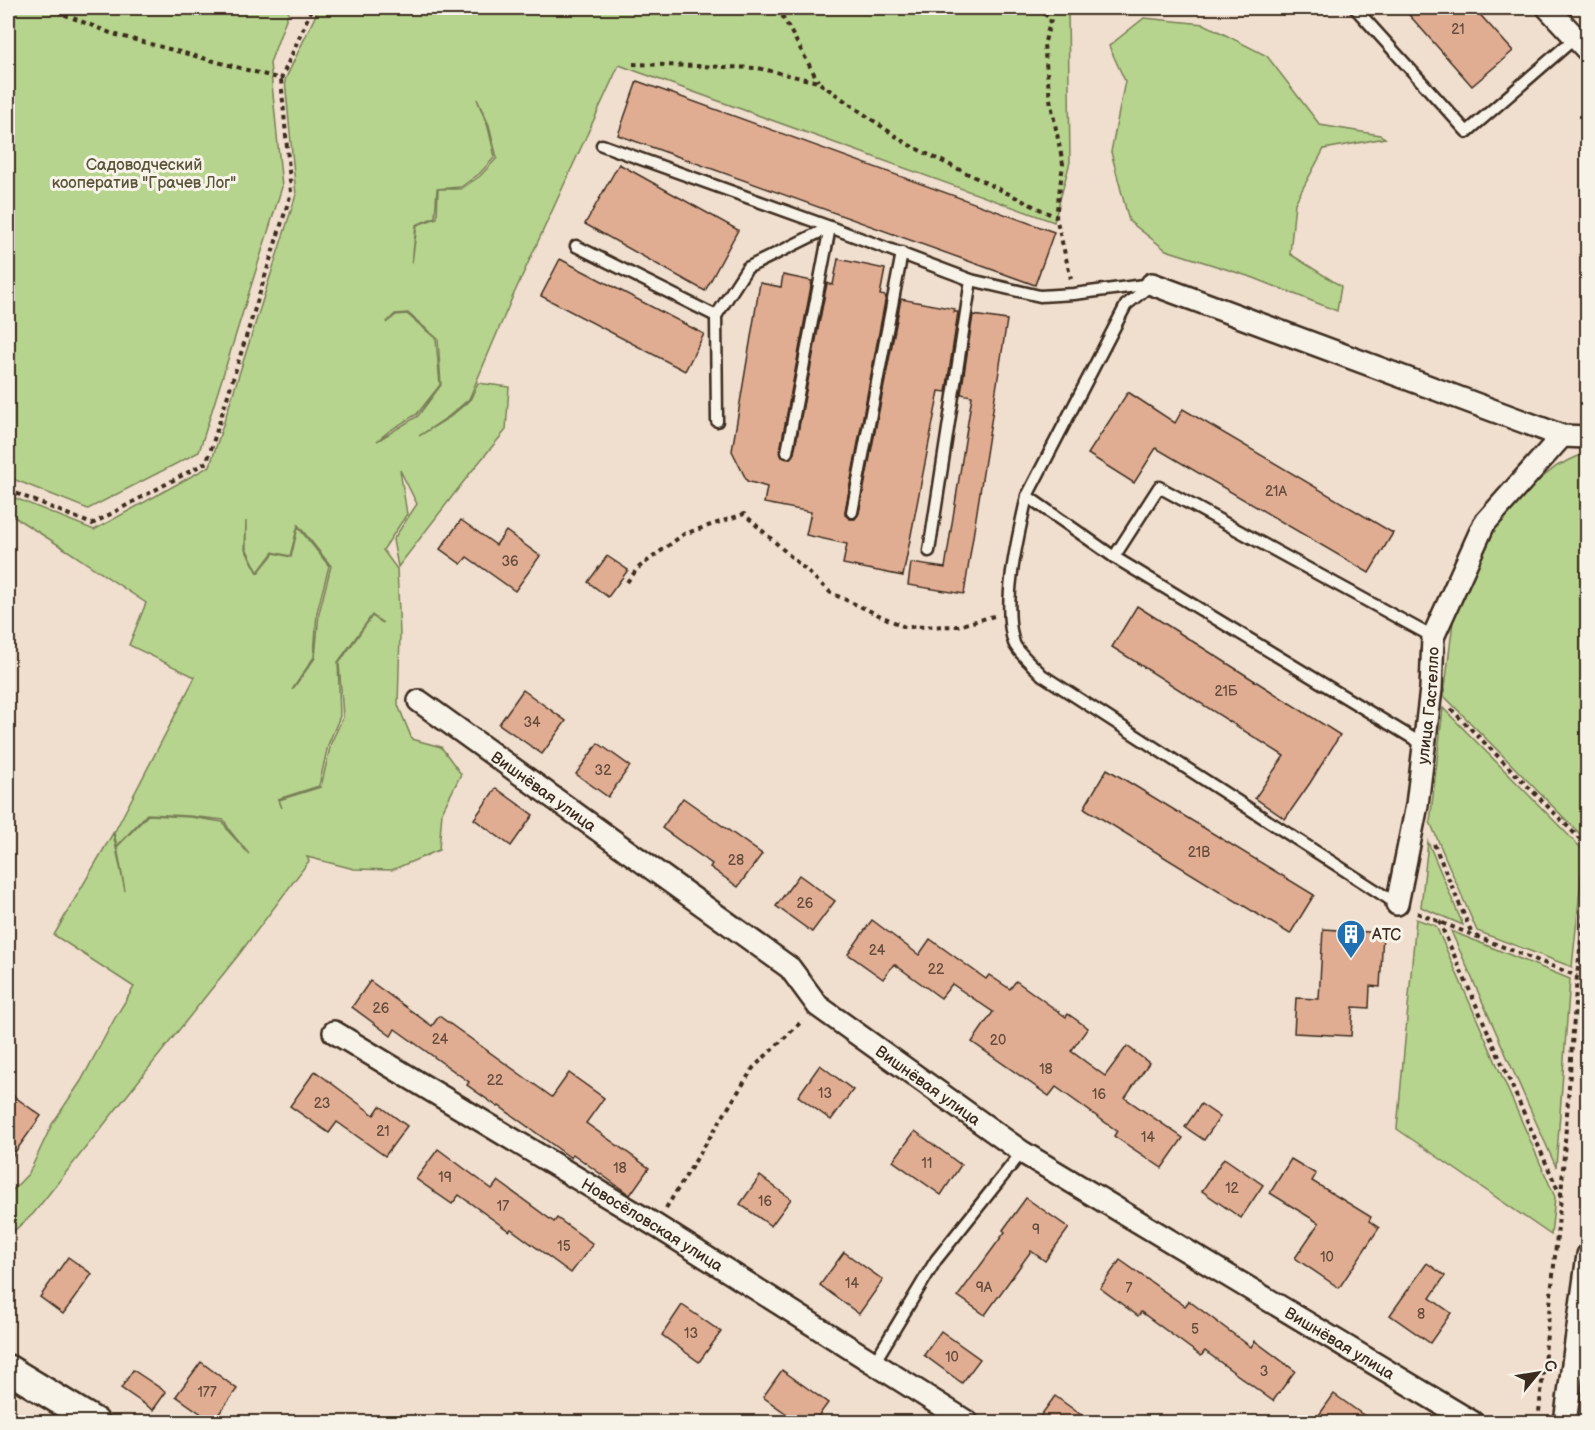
<svg xmlns="http://www.w3.org/2000/svg" width="1595" height="1430" font-family="'Balsamiq Sans',sans-serif">
<rect width="100%" height="100%" fill="#f0dece"/>
<filter id="ink" filterUnits="userSpaceOnUse"><feTurbulence type="fractalNoise" baseFrequency=".0167" numOctaves="2"/><feDisplacementMap in="SourceGraphic" scale="12" xChannelSelector="R" yChannelSelector="G"/><feConvolveMatrix kernelMatrix="1 2 1 2 8 2 1 2 1" color-interpolation-filters="sRGB"/></filter>
<g filter="url(#ink)">
<g fill="#b6d48d" stroke="#787f56" stroke-width="1.5" fill-rule="evenodd">
<path d="M8,8H290L270,63L282,187L199,452L88,509L8,477Z"/>
<path d="M319,8H1051L1068,11L1070,162L1054,222L619,65L512,298L469,399L449,416L419,436L450,417L470,400L478,383L509,387L506,430L471,472L398,567L393,540L417,504L400,470L407,514L383,550L397,569L400,634L398,705L412,739L441,747L461,774L442,812L439,850L392,870L354,869L307,857L309,861L240,953L33,1214L8,1236V1195L29,1173L52,1124L81,1081L115,1018L134,987L54,935L113,833L125,891L117,847L148,815L190,817L223,822L229,832L249,854L230,831L224,820L189,816L147,814L117,846L114,833L195,677L129,645L146,603L68,551L8,513V495L94,530L210,466L296,195L285,80ZM477,99L489,125L497,158L480,176L461,189H438L437,218L417,225L412,263L416,225L435,217L437,189L461,187L479,174L495,157L488,127ZM408,313L438,339L441,385L418,416L377,441L389,431L417,414L440,385L436,339L407,314L396,315L386,323L395,314ZM246,521V548L258,572L273,552L290,556L298,525L331,566L319,613L315,658L292,690L314,657L317,612L329,566L298,527L291,557L274,553L258,573L245,549ZM372,615L383,623L372,616L339,663L343,717L331,743L321,787L279,800L282,808L278,799L319,786L328,745L340,716L338,662Z"/>
<path d="M1144,18L1204,24L1267,56L1320,125L1380,135L1385,138L1324,149L1295,203L1290,254L1341,286L1337,311L1254,278L1166,250L1129,221L1111,152L1125,81L1109,46Z"/>
<path d="M1587,452L1588,838L1587,841L1444,696L1454,613L1483,545L1520,495L1557,466Z"/>
<path d="M1443,708L1584,851L1572,967L1477,931L1430,822Z"/>
<path d="M1428,842L1463,925L1421,907Z"/>
<path d="M1416,919L1436,926L1555,1197L1551,1235L1397,1129Z"/>
<path d="M1451,931L1570,979L1556,1167Z"/>
</g>
<g fill="#e0ad92" stroke="#3b2a1e" stroke-width="1.5">
<path d="M1403,8H1474L1513,51L1472,86Z"/>
<path d="M637,81L1054,232L1035,285L618,135Z"/>
<path d="M619,164L738,230L705,291L585,224Z"/>
<path d="M560,259L704,334L685,371L541,296Z"/>
<path d="M838,259L885,269L880,295L886,296L845,511V515L850,519H855L859,513L901,299L955,309L954,312H958L946,392L939,391L903,576L843,564L847,544L806,535L811,512L764,503L767,487L747,481L732,451L760,283L781,287L783,275L812,281L780,451L782,457L789,459L794,453L827,283L833,285Z"/>
<path d="M973,315L1007,320L964,594L908,585L911,563L945,568L972,396L961,394Z"/>
<path d="M1128,392L1175,423L1183,409L1393,533L1369,573L1156,448L1134,483L1088,454Z"/>
<path d="M461,520L496,545L506,531L540,556L515,591L467,557L461,564L440,549Z"/>
<path d="M607,556L628,570L608,597L588,582Z"/>
<path d="M1137,606L1340,735L1310,783L1285,819L1255,798L1284,756L1112,647Z"/>
<path d="M523,690L566,721L542,754L499,724Z"/>
<path d="M598,743L630,766L608,797L576,774Z"/>
<path d="M1107,769L1314,895L1290,934L1084,808Z"/>
<path d="M496,788L533,815L511,846L474,819Z"/>
<path d="M683,798L762,854L738,887L710,867L712,864L662,828Z"/>
<path d="M799,875L835,901L812,932L776,906Z"/>
<path d="M872,920L919,955L930,939L986,979L989,975L1010,989L1016,981L1066,1017L1068,1014L1088,1028L1071,1051L1105,1076L1127,1046L1149,1063L1125,1098L1183,1138L1162,1168L1114,1136L1117,1131L1056,1087L1049,1096L972,1042L993,1012L952,984L941,998L894,964L883,979L848,954Z"/>
<path d="M1323,929L1383,933L1380,987L1370,986L1369,1008L1353,1007L1351,1036L1294,1033L1296,998L1319,999Z"/>
<path d="M370,981L432,1026L439,1016L552,1097L569,1073L604,1098L586,1123L649,1168L630,1195L573,1154L571,1158L499,1106L498,1107L467,1085L469,1082L395,1029L391,1036L352,1007Z"/>
<path d="M820,1065L853,1090L831,1120L798,1096Z"/>
<path d="M315,1071L374,1115L380,1106L407,1126L385,1156L337,1122L329,1133L290,1106Z"/>
<path d="M8,1092L41,1116L8,1162Z"/>
<path d="M1201,1104L1220,1117L1204,1140L1185,1127Z"/>
<path d="M915,1131L961,1165L941,1195L893,1161Z"/>
<path d="M438,1149L492,1189L498,1181L554,1222L557,1218L593,1244L571,1273L511,1229L509,1231L459,1195L452,1204L416,1179Z"/>
<path d="M1224,1158L1263,1185L1241,1218L1202,1191Z"/>
<path d="M1291,1159L1316,1174L1312,1181L1371,1217L1369,1221L1379,1228L1339,1288L1295,1258L1319,1223L1270,1193Z"/>
<path d="M760,1176L791,1199L771,1226L740,1204Z"/>
<path d="M1026,1198L1069,1228L1045,1261L1031,1251L985,1315L958,1296L1005,1232L1003,1230Z"/>
<path d="M844,1252L883,1280L859,1314L820,1285Z"/>
<path d="M68,1257L92,1274L63,1314L40,1297Z"/>
<path d="M1120,1260L1185,1306L1189,1301L1251,1347L1255,1341L1295,1371L1273,1401L1205,1351L1201,1356L1141,1312L1138,1316L1100,1288Z"/>
<path d="M1427,1263L1445,1276L1430,1298L1451,1313L1430,1343L1390,1315Z"/>
<path d="M682,1305L721,1332L699,1362L662,1335Z"/>
<path d="M941,1331L980,1359L962,1383L924,1355Z"/>
<path d="M201,1362L237,1389L213,1422L176,1396Z"/>
<path d="M133,1370L166,1392L153,1410L121,1388Z"/>
<path d="M782,1370L828,1403L814,1422H798L763,1397Z"/>
<path d="M1334,1394L1373,1422H1314Z"/>
<path d="M1055,1396L1091,1422H1036Z"/>
</g>
<g fill="none" stroke-linecap="round" stroke-linejoin="round">
<g stroke="#3b2a1e" stroke-width="15">
<g id="service">
<path d="M1355,8L1467,132L1575,38"/>
<path d="M602,145L830,227L971,280L1040,296L1074,294L1152,284"/>
<path d="M576,246L716,316"/>
<path d="M1152,284L1126,305L1027,496L1114,557L1424,745"/>
<path d="M717,421L716,316L747,268L830,227L787,452"/>
<path d="M1027,496C1018,537 1001,603 1014,643C1017,652 1035,667 1042,675L1397,904"/>
<path d="M852,512L902,253"/>
<path d="M929,551L971,280"/>
<path d="M1114,557L1159,487L1433,637"/>
<path d="M874,1363L936,1260L1022,1152"/>
<path d="M1573,1368L1588,1370"/>
</g>
</g>
<g stroke="#3b2a1e" stroke-width="26">
<g id="minor">
<path d="M1548,8L1588,51"/>
<path d="M1152,284L1562,436L1588,437"/>
<path id="s1" d="M419,701L790,968L818,1006L1022,1152L1472,1422"/>
<path id="s2" d="M1397,904L1417,805L1431,689L1433,637L1484,524L1562,436"/>
<path id="s3" d="M334,1032L655,1225L967,1422"/>
<path d="M1565,1422L1588,1255"/>
</g>
</g>
<g stroke="#3b2a1e" stroke-width="32">
<path id="tertiary" d="M8,1369L95,1422"/>
</g>
<g stroke="#3b2a1e" stroke-width="4" stroke-dasharray="4.5 4.5" stroke-linecap="butt">
<path d="M48,8L113,34L281,79L312,8"/>
<path d="M778,8L818,81"/>
<path d="M1037,8L1051,19L1044,45L1050,99L1063,164L1056,217L1071,279"/>
<path d="M633,64L758,68L818,82L907,144L1056,217"/>
<path d="M8,490L92,524L207,462L291,193L281,79"/>
<path d="M627,582L638,568L684,534L744,514L831,593L905,627L958,626L994,616"/>
<path d="M1451,709L1588,847"/>
<path d="M1434,844L1472,934"/>
<path d="M1417,913L1577,976"/>
<path d="M1439,921L1561,1197L1538,1422"/>
<path d="M1561,1196L1577,976L1588,880"/>
<path d="M666,1208L753,1068L802,1021"/>
</g>
<use href="#service" stroke="#f7f3e8" stroke-width="10"/>
<use href="#minor" stroke="#f7f3e8" stroke-width="21"/>
<use href="#tertiary" stroke="#f7f3e8" stroke-width="27"/>
</g>
</g>
<defs>
<g id="building-pin" transform="scale(1.5)"><path d="M0 17L-7.5 6A9.5 9.5 0 1 1 7.5 6Z" fill="#1f6fb2" stroke="#f7f3e8"/><path d="M-4-6H4V6H1V3H-1V6H-4ZM-2.5-4.3h1.7v1.8h-1.7ZM.8-4.3h1.7v1.8H.8ZM-2.5-1h1.7V.8h-1.7ZM.8-1h1.7V.8H.8Z" fill="#fff"/></g>
</defs>
<g fill-rule="evenodd">
<use href="#building-pin" x="1351" y="934"/>
</g>
<g text-anchor="middle" stroke-width="6" stroke-linejoin="round" paint-order="stroke">
<g font-size="14" fill="#644b3b">
<text x="1458" y="34">21</text>
<text x="1276" y="496">21А</text>
<text x="510" y="566">36</text>
<text x="1226" y="696">21Б</text>
<text x="532" y="727">34</text>
<text x="603" y="775">32</text>
<text x="1199" y="857">21В</text>
<text x="736" y="865">28</text>
<text x="805" y="908">26</text>
<text x="877" y="955">24</text>
<text x="936" y="974">22</text>
<text x="381" y="1013">26</text>
<text x="440" y="1044">24</text>
<text x="998" y="1045">20</text>
<text x="1046" y="1074">18</text>
<text x="495" y="1085">22</text>
<text x="825" y="1098">13</text>
<text x="1099" y="1099">16</text>
<text x="322" y="1108">23</text>
<text x="383" y="1136">21</text>
<text x="1148" y="1142">14</text>
<text x="927" y="1168">11</text>
<text x="620" y="1173">18</text>
<text x="445" y="1182">19</text>
<text x="1232" y="1193">12</text>
<text x="765" y="1206">16</text>
<text x="503" y="1211">17</text>
<text x="1036" y="1234">9</text>
<text x="564" y="1251">15</text>
<text x="1327" y="1262">10</text>
<text x="852" y="1288">14</text>
<text x="984" y="1292">9А</text>
<text x="1129" y="1293">7</text>
<text x="1421" y="1319">8</text>
<text x="1195" y="1334">5</text>
<text x="691" y="1338">13</text>
<text x="952" y="1362">10</text>
<text x="1264" y="1376">3</text>
<text x="207" y="1397">177</text>
</g>
<g font-size="16" fill="#5a543a" stroke="#f7f3e8">
<text x="144" y="170">Cадоводческий<tspan x="144" dy="18">кооператив "Грачев Лог"</tspan></text>
</g>
<g font-size="16" fill="#3b2a1e" stroke="#f7f3e8">
<text dy="6" stroke="none"><textPath href="#s2" startOffset="201">улица Гастелло</textPath></text>
<text dy="6" stroke="none"><textPath href="#s1" startOffset="154">Вишнёвая улица</textPath></text>
<text dy="6" stroke="none"><textPath href="#s1" startOffset="640">Вишнёвая улица</textPath></text>
<text dy="6" stroke="none"><textPath href="#s3" startOffset="372">Новосёловская улица</textPath></text>
<text dy="6" stroke="none"><textPath href="#s1" startOffset="1126">Вишнёвая улица</textPath></text>
</g>
<g font-size="16" fill="#3b2a1e" stroke="#f7f3e8" text-anchor="start">
<text x="1372" y="940">АТС</text>
</g>
</g>
<rect width="1595" height="1430" fill="none" stroke="#f7f3e8" stroke-width="30"/>
<rect x="15" y="15" width="1565" height="1400" fill="none" stroke="#3b2a1e" stroke-width="2" filter="url(#ink)"/>
<g transform="translate(1538 1373) rotate(60)" stroke="#f7f3e8" stroke-width="4.5" paint-order="stroke">
<path d="M0-4.5L10 22L0 15L-10 22Z" fill="#3b2a1e"/>
<text y="-9" font-size="16" font-weight="bold" text-anchor="middle" fill="#3b2a1e">С</text>
</g>
</svg>
